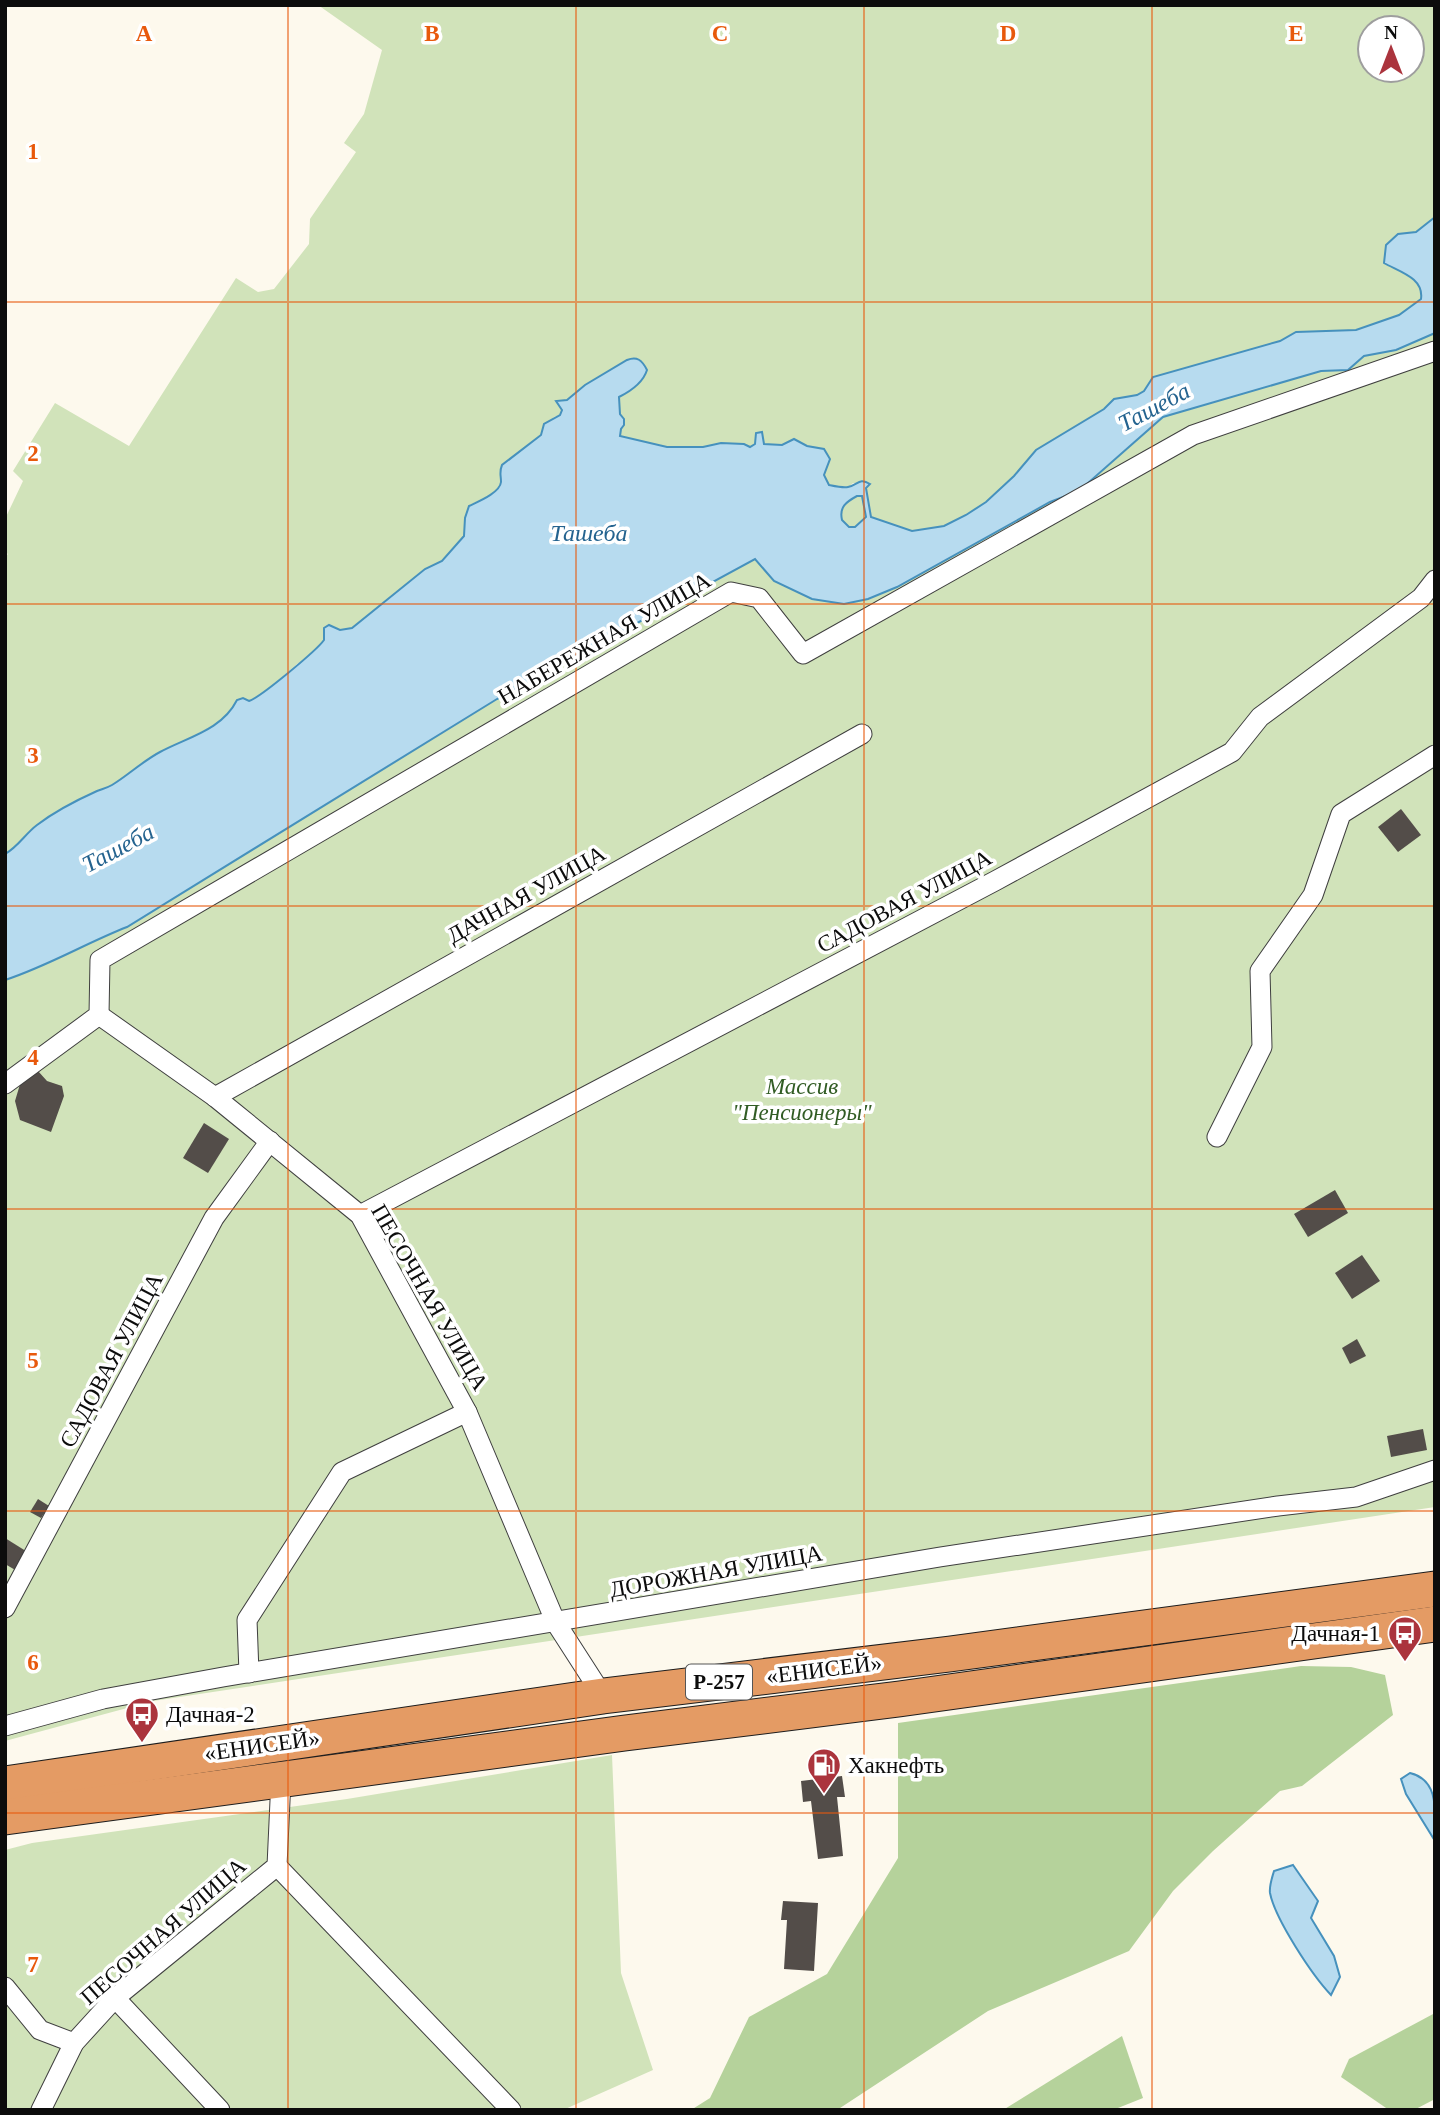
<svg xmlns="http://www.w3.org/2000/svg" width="1440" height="2115" font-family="'Times New Roman',serif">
<rect width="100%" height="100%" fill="#fdf9ed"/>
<g fill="#d1e3ba" fill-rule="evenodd">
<path d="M318,5H1435V217L1416,232L1398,234L1386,245C1399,260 1424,279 1421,299L1399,315L1356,330L1296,332L1280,341L1153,377L1144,391L1137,395L1114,399L1104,409L1036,450L1014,476L986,502L966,515L944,526L912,531L871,517L866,488L870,484L853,483L849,487L829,486L823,475L830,459L824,449L807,446L794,439L782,445L764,444L762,432L755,439V445L750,447H667L620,436L621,429L624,425V419L620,414L619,397L629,392L627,360L585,385L567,400L556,401L562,410L560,415L554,417L541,435L502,465C499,472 501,475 501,482C500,493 477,501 469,506L465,518L464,536L442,561L425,569L352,628L340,630L329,625L324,628V640L308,657L297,664L265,692L232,710L216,726L204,730L186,741L162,751L110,786L59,812L37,825L17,846L5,854V557L8,554L5,552V519L23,481L13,471L55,403L129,446L236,278L258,292L274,289L309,244L310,219L356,152L344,143L364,114L382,50ZM1370,28H1412V70H1370Z"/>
<path d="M1435,333V1507L153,1701L5,1741V980C48,966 86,943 127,927L497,699L755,559L774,581L897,587L1050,502L1079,491L1163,417L1321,371L1348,370L1364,356L1396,350Z"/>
<path d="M857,496H862L866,517L855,527H849L842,520C839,507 846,502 857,496Z"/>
<path d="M612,1755L621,1973L653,2070L563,2110H5V1850L32,1843L347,1799Z"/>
</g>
<g fill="#b5d29b">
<path d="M1301,1666L1351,1667L1385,1675L1393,1715L1302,1786L1280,1791L1213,1851L1173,1891L1129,1951L988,2011L837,2110H691L710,2098L749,2017L827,1974L898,1858V1723Z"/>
<path d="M1435,2013V2099L1414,2110H1389L1341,2077L1349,2059Z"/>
<path d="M1122,2036L1143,2098L1113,2110H1003Z"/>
</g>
<g fill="#b7dbef" stroke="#4691bd" stroke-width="2" fill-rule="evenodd">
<path d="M1435,217V333L1396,350L1364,356L1348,370L1321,371L1163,417L1079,491L1050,502L897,587L868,599L844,604L812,599L774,581L755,559L497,699L127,927C86,943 48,966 5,980V854C18,847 25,834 37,825C54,812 77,800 97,791C102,789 107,788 112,785C127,776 143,761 160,752C188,737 222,730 237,700L243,698L249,701C261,697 317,650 324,640V628L329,625L340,630L352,628L425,569L442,561L464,536L465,518L469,506C477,502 500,493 501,482C501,475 499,472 502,465L541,435L544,424L560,415L562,410L556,401L567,400L585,385L627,360C637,356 642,360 647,370C643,383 631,391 619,397L620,414L624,419V425L621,429L620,436L667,447H703L721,443L744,444L750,447L755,444L756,433L762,432L764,444L782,445L794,439L807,446L824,449L830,459L824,475L829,485C834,486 843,488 848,487C858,485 859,477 870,484L866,488L871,517L912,531L944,526L966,515L986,502L1014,476L1036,450L1104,409L1114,399L1137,395L1144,391L1153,377L1280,341L1296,332L1356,330L1399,315L1421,299C1424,278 1400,272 1384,263L1386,245L1398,234L1416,232ZM857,496H862L866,517L855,527H849L842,520C839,507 846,502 857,496Z"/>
<path d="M1410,1773C1440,1780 1435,1813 1435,1841L1406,1794L1401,1779Z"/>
<path d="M1293,1865L1318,1901L1311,1918L1334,1956L1340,1977L1331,1995C1312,1975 1275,1919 1270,1893C1269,1886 1272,1878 1274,1871Z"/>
</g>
<g fill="#534d49">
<path d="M1401,809L1421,835L1398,852L1378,827Z"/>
<path d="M38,1071L47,1081L62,1086L64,1096L51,1132L20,1120L15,1101L21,1081Z"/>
<path d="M204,1123L229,1139L208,1173L183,1158Z"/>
<path d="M1335,1190L1348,1213L1308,1237L1294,1214Z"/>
<path d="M1362,1255L1380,1281L1352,1299L1335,1273Z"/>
<path d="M1357,1339L1366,1356L1350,1364L1342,1348Z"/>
<path d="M1423,1429L1427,1450L1391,1457L1387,1436Z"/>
<path d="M38,1499L49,1506L41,1518L30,1512Z"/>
<path d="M5,1538L29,1553L17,1571L5,1564Z"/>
<path d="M842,1776L845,1797H837L843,1856L818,1859L811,1801L803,1802L801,1781Z"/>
<path d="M783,1901L818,1903L814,1971L784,1969L787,1920H781Z"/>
</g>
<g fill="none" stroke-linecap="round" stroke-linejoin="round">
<g stroke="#3f3f3f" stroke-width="21">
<g id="street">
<path d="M99,1015L215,1097L360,1215L467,1412L556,1623L603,1696"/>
<path d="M5,1084L99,1015L100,960L731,592L759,598L803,654L1193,435L1435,351"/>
<path d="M215,1097L862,734"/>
<path d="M1217,1137L1262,1047L1260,971L1313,895L1341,814L1435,755"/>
<path d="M360,1215L995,881L1232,752L1260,717L1421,598L1435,580"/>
<path d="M5,1608L214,1218L270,1141"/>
<path d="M249,1673L247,1620L342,1472L467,1412"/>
<path d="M5,1726L103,1699L223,1677L940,1557L1278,1506L1356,1497L1435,1470"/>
<path d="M277,1866L511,2110"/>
<path d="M5,1987L40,2030L74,2043"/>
<path d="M115,1998L220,2110"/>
<path d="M41,2110L74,2043L115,1998L277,1866L281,1779"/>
</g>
</g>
<g stroke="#1d1d1d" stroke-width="37">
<g id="highway">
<path d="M5,1784L603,1696L950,1654L1435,1589"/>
<path d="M5,1817L625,1733L899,1699L1435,1624"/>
</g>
</g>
<use href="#street" stroke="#fff" stroke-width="19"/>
<use href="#highway" stroke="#e49b64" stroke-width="35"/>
</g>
<path fill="none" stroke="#e8590c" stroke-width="2" stroke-opacity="0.55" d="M288,5V2110M576,5V2110M864,5V2110M1152,5V2110M5,302H1435M5,604H1435M5,906H1435M5,1209H1435M5,1511H1435M5,1813H1435"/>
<defs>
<g id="bus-pin" transform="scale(1.75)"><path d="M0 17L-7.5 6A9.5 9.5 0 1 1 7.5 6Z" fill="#ab343d" stroke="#fff"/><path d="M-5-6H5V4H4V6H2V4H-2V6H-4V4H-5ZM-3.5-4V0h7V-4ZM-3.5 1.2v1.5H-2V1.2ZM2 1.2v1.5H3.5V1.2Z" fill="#fff"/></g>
<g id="fuel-pin" transform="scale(1.75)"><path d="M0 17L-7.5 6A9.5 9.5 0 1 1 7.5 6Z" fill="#ab343d" stroke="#fff"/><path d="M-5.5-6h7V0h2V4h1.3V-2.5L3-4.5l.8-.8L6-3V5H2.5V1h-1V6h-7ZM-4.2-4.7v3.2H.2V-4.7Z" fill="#fff"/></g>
</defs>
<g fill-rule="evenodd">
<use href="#bus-pin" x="1405" y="1633"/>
<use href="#bus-pin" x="142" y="1714"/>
<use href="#fuel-pin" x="824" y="1765"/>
</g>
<g text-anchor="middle" stroke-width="7" stroke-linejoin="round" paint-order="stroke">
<rect fill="#fff" stroke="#555" stroke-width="2" x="686" y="1664.5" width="66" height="35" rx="5"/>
<g font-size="21" font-weight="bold" fill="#0c0c0c">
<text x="719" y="1689">Р-257</text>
</g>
<g font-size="23" fill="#0c0c0c" stroke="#fff">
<text transform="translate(604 638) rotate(-30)" y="8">НАБЕРЕЖНАЯ УЛИЦА</text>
<text transform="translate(526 894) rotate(-29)" y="8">ДАЧНАЯ УЛИЦА</text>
<text transform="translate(904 901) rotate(-28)" y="8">САДОВАЯ УЛИЦА</text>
<text transform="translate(430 1297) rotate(60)" y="8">ПЕСОЧНАЯ УЛИЦА</text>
<text transform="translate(111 1360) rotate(-62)" y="8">САДОВАЯ УЛИЦА</text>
<text transform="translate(716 1571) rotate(-10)" y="8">ДОРОЖНАЯ УЛИЦА</text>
<text transform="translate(824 1669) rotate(-7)" y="8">«ЕНИСЕЙ»</text>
<text transform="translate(262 1745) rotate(-8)" y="8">«ЕНИСЕЙ»</text>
<text transform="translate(163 1931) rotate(-41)" y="8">ПЕСОЧНАЯ УЛИЦА</text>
</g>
<g font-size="23" font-style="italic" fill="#315c24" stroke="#fff">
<text x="802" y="1094">Массив<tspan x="802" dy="26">"Пенсионеры"</tspan></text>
</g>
<g font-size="23" fill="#0c0c0c" stroke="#fff" text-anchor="start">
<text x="1380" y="1641" text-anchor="end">Дачная-1</text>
<text x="166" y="1722">Дачная-2</text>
<text x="848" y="1773">Хакнефть</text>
</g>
<g font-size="24" font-style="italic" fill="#24638f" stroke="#fff">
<text transform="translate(1154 407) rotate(-28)" y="8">Ташеба</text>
<text x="589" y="541">Ташеба</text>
<text transform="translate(118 848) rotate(-28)" y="8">Ташеба</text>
</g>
</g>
<g font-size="23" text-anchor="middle" font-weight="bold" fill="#e8590c" stroke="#fff" stroke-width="7" stroke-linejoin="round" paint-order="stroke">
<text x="144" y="41">A</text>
<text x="432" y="41">B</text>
<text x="720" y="41">C</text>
<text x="1008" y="41">D</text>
<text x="1296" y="41">E</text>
<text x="33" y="159">1</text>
<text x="33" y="461">2</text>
<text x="33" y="763">3</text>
<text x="33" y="1065">4</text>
<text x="33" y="1368">5</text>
<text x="33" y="1670">6</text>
<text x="33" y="1972">7</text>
</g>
<rect width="1440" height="2115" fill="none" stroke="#0c0c0c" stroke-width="14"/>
<g transform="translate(1391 49)"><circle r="33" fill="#ffffff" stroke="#9e9e9e" stroke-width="2"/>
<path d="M0-5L12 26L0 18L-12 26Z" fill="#ab343d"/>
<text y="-10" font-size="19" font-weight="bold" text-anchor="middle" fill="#0c0c0c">N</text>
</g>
</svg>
